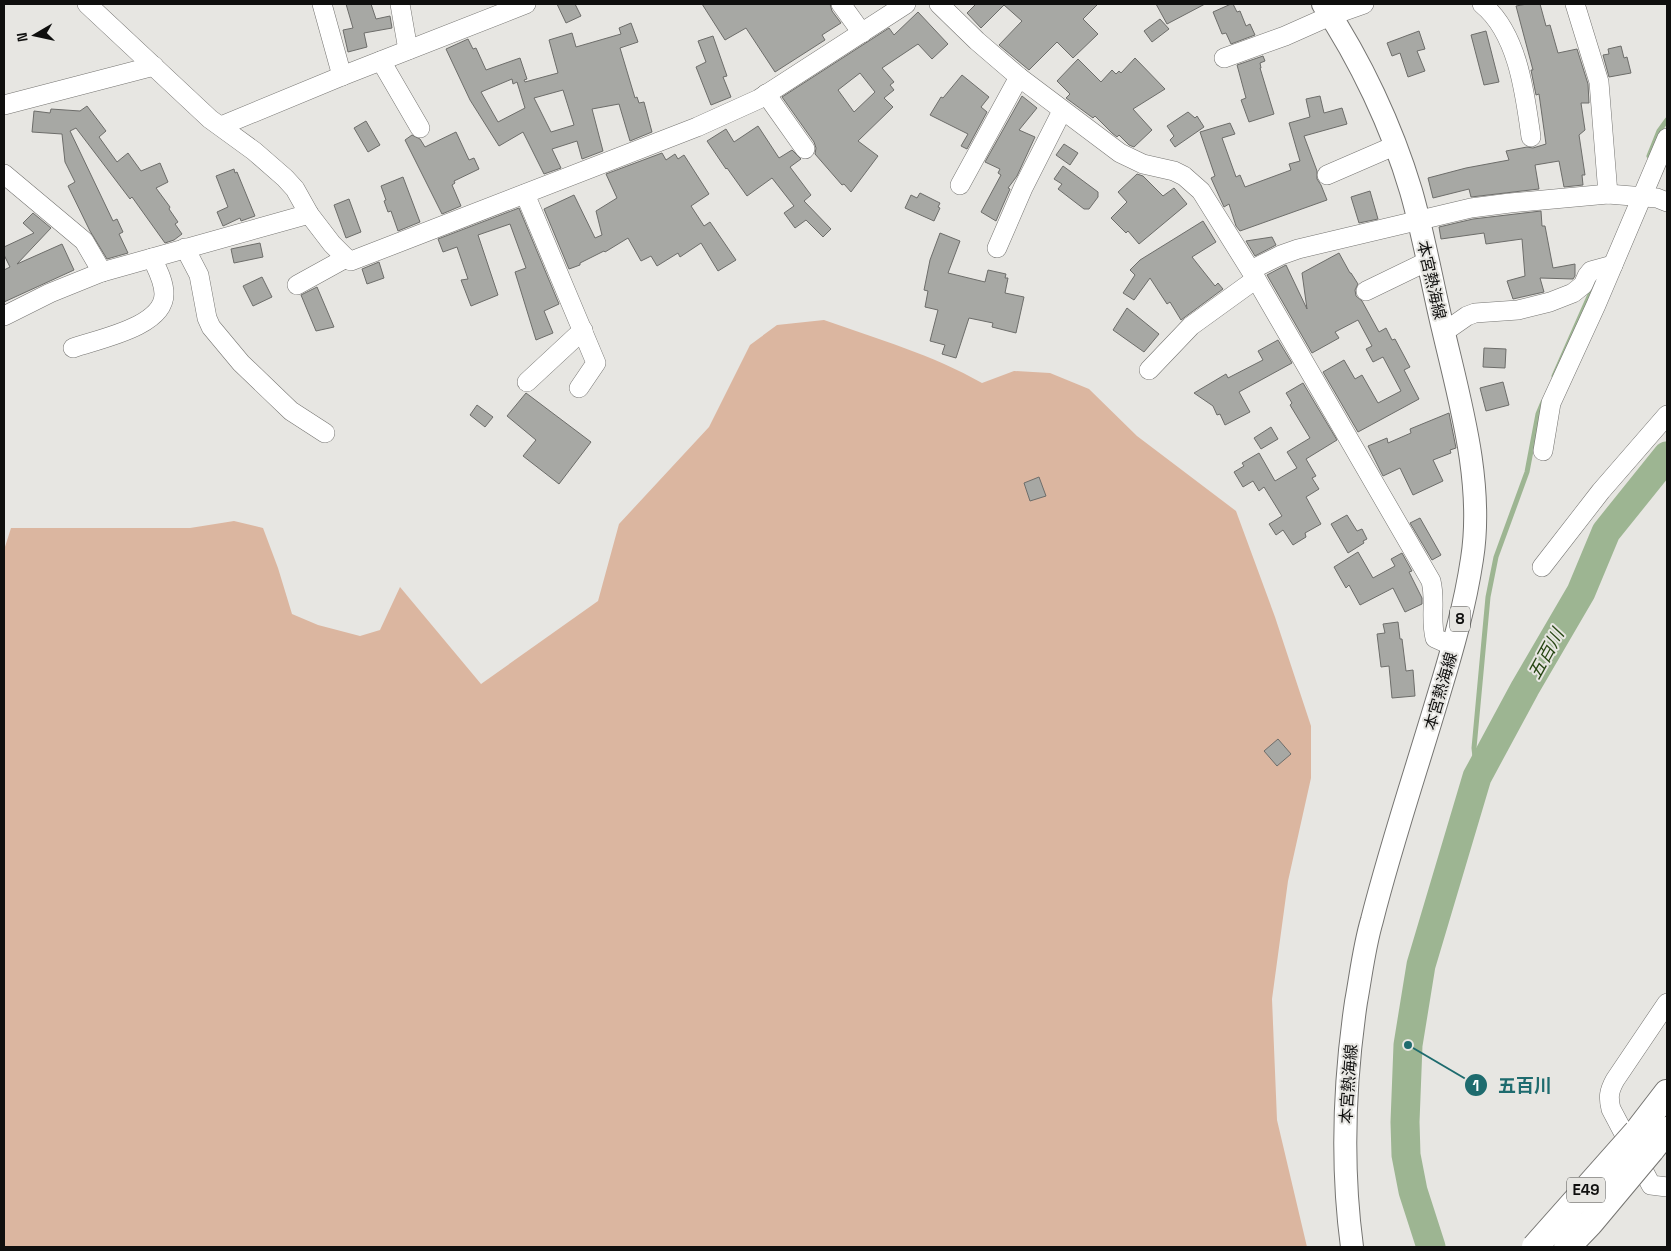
<svg xmlns="http://www.w3.org/2000/svg" width="1671" height="1251" font-family="'Space Grotesk','Noto Sans JP',sans-serif">
<rect width="100%" height="100%" fill="#e7e6e2"/>
<path fill="#dbb6a0" d="M824,320C878,339 933,355 982,383L1014,371L1050,373L1089,389L1137,436L1236,511L1275,617L1311,726V778L1288,881L1272,999L1277,1120L1307,1247H4V550L11,528H190L234,521L263,528L278,568L292,614L318,625L360,636L380,630L400,587L481,684L598,601L619,524L709,427L750,345L777,325Z"/>
<g fill="none" stroke-linecap="round" stroke-linejoin="round">
<g stroke="#9db592" stroke-width="5">
<path d="M1649,156L1659,131L1667,120"/>
<path d="M1554,376L1599,274"/>
<path d="M1477,777L1474,748L1488,597L1496,557L1527,472L1538,414L1543,402"/>
</g>
<path stroke="#9db592" stroke-width="29" d="M1431,1247L1413,1191L1406,1155L1405,1122L1408,1045L1421,965L1477,777L1525,688L1581,592L1606,532L1667,456"/>
</g>
<g fill="#a7a8a4" stroke="#6d6d6a" fill-rule="evenodd">
<path d="M346,4H371L376,19L390,16L392,28L364,33L367,47L348,52L343,30L353,28Z"/>
<path d="M557,4H575L581,16L566,23Z"/>
<path d="M702,4H830L832,11L841,23L822,35L825,40L775,72L746,28L725,40Z"/>
<path d="M976,4H1098L1083,19L1098,34L1073,58L1057,42L1029,70L999,45L1022,21L1004,5L981,28L967,13Z"/>
<path d="M1156,4H1205L1167,24Z"/>
<path d="M1231,4H1233L1237,12L1240,11L1246,26L1250,24L1255,35L1231,44L1226,33L1222,34L1213,12Z"/>
<path d="M1527,4H1540L1546,26L1550,25L1558,53L1577,49L1588,84L1589,103H1581L1585,130L1579,135L1585,175H1582L1583,185L1564,187L1559,161L1535,165L1539,189L1471,197L1469,189L1433,198L1428,178L1466,168L1509,160L1506,151L1527,147L1533,148L1546,144L1539,94L1536,95L1531,70H1533L1516,6Z"/>
<path d="M918,12L948,44L932,59L918,44L882,68L894,82L890,85L894,90L884,98L893,107L858,141L878,156L851,192L844,184L842,185L815,154L816,148L814,142L782,97L889,28L894,35ZM860,73L875,92L854,112L838,90Z"/>
<path d="M1160,19L1169,29L1152,42L1144,31Z"/>
<path d="M631,23L638,42L620,48L635,98L637,97L639,103L644,102L652,132L630,141L619,104L592,109L603,151L582,159L577,141L552,149L561,168L544,174L523,132L499,146L470,100L446,49L468,39L473,49L476,48L486,70L520,58L527,79L524,80L525,82L558,73L549,40L572,33L576,47L621,34L619,28ZM512,79L513,84L517,82L525,108L498,122L481,92ZM563,90L574,125L551,132L534,98Z"/>
<path d="M1419,31L1425,49L1417,51L1425,71L1408,77L1400,53L1392,56L1387,43Z"/>
<path d="M1486,31L1499,82L1484,85L1471,35Z"/>
<path d="M713,36L727,76L723,77L731,97L711,105L696,67L706,62L698,41Z"/>
<path d="M1621,46L1624,58L1627,57L1631,73L1609,77L1603,55L1609,54L1608,49Z"/>
<path d="M1263,56L1265,61L1260,63L1261,68H1260L1274,114L1249,122L1241,100L1246,98L1237,65Z"/>
<path d="M1135,58L1165,89L1133,109L1152,130L1134,147L1129,145L1119,135L1117,137L1112,133L1095,116L1093,118L1066,98L1070,94L1057,81L1078,59L1101,82L1112,70L1116,74L1119,71L1121,73Z"/>
<path d="M962,75L989,97L981,107L987,112L967,149L961,146L968,134L930,115L941,97L943,98Z"/>
<path d="M1022,96L1037,108L1019,130L1035,137L1017,176L1008,188L1010,189L996,221L981,212L1001,175L998,173L1000,169L985,162Z"/>
<path d="M1320,96L1324,113L1342,108L1347,124L1304,136L1317,171V179L1321,185L1327,200L1240,231L1236,226L1229,204L1224,207L1211,178L1215,176L1200,132L1230,123L1235,134L1222,138L1236,177L1240,175L1245,187L1291,170L1289,164L1300,161L1289,123L1310,117L1306,99Z"/>
<path d="M87,106L106,131L99,137L117,162L128,153L141,171L160,163L168,182L156,188L170,207L169,209L178,222L175,224L182,234L174,240L165,243L132,197L130,199L76,128L70,131L113,221L117,219L123,232L119,234L128,253L107,259L90,231L68,186L75,182L65,162L62,134L32,132L34,111L50,113L51,109L80,111Z"/>
<path d="M1188,112L1195,118L1197,116L1204,127L1175,147L1170,140L1174,136L1167,126Z"/>
<path d="M366,121L380,145L368,152L354,128Z"/>
<path d="M758,126L779,158L792,150L801,159L790,167L811,195L804,201L831,229L823,237L806,220L795,228L784,213L794,206L772,178L747,196L727,168L726,169L707,141L726,129L734,142Z"/>
<path d="M456,132L469,160L474,158L479,169L454,181L455,183L452,185L461,206L442,214L405,140L412,135L420,139L425,147Z"/>
<path d="M1064,144L1078,153L1070,165L1056,155Z"/>
<path d="M662,153L666,160L675,154L678,159L684,155L709,194L691,206L704,226L710,222L736,260L718,271L701,243L680,257L678,253L657,266L651,256L641,261L628,238L605,252L604,251L580,263V265L569,269L544,209L574,195L595,238L602,235L596,211L617,198L606,174Z"/>
<path d="M1063,166L1098,192V197L1089,209H1084L1058,189L1062,184L1054,179Z"/>
<path d="M234,169L235,173L237,172L255,216L241,221L240,218L223,226L217,212L228,207L216,176Z"/>
<path d="M1137,174L1143,176L1163,196L1174,188L1187,204L1139,244L1128,231L1126,233L1111,218L1127,202L1118,192Z"/>
<path d="M403,177L420,222L398,231L391,211L388,212L384,201L386,200L381,186Z"/>
<path d="M1370,191L1378,219L1359,223L1351,197Z"/>
<path d="M920,193L940,203L938,207L940,208L934,221L905,208L911,195L917,198Z"/>
<path d="M349,199L361,232L346,238L334,205Z"/>
<path d="M519,208L559,304L544,311L553,333L536,340L515,272L526,268L510,224L478,235L498,295L471,306L461,280L468,279L457,247L443,252L438,239Z"/>
<path d="M1541,211L1542,226H1545L1553,268L1575,264V276L1573,279L1540,278L1544,292L1513,299L1507,281L1525,276L1522,239L1486,244L1484,233L1441,239L1439,227L1473,219Z"/>
<path d="M33,213L51,228L17,264L62,244L74,270L4,302V270L10,267L4,255V247L34,233L23,223Z"/>
<path d="M1203,221L1216,242L1192,257L1215,286L1218,283L1223,289L1181,320L1170,302L1167,304L1150,278L1134,300L1123,293L1135,275L1130,270L1140,260Z"/>
<path d="M940,233L960,241L948,273L985,282L988,270L1006,274L1005,278H1008L1005,293L1024,297L1016,333L992,327L993,323L969,318L956,358L942,354L945,345L930,341L938,310L925,307L928,291L924,290L930,260Z"/>
<path d="M1272,237L1276,245L1255,256L1246,241Z"/>
<path d="M260,243L263,257L234,263L231,249Z"/>
<path d="M1339,253L1350,273H1351L1358,284L1355,290L1356,296L1362,301L1379,332L1386,328L1392,340L1395,339L1410,367L1404,370L1419,399L1358,432L1323,372L1344,360L1355,379L1362,375L1378,403L1401,391L1383,357L1373,362L1366,349L1372,346L1358,320L1335,332L1339,338L1312,353L1267,275L1286,265L1307,309L1302,273Z"/>
<path d="M379,262L384,278L367,284L362,269Z"/>
<path d="M262,277L272,297L253,306L243,286Z"/>
<path d="M317,287L334,327L316,331L301,295Z"/>
<path d="M1127,308L1159,334L1144,352L1113,330Z"/>
<path d="M1278,340L1292,363L1239,392L1250,412L1225,425L1220,414L1217,415L1213,406L1194,393L1226,374L1228,378L1263,360L1258,351Z"/>
<path d="M1484,348L1506,349L1505,368L1483,367Z"/>
<path d="M1503,382L1509,405L1486,411L1480,388Z"/>
<path d="M1303,383L1337,440L1306,459L1316,476L1312,478L1319,489L1306,497L1321,524L1305,533L1306,537L1293,545L1283,530L1276,535L1269,524L1282,516L1264,487L1259,491L1253,481L1243,487L1234,472L1244,466L1242,463L1259,453L1275,481L1297,468L1287,452L1310,438L1290,405L1292,403L1286,393Z"/>
<path d="M526,393L591,442L559,484L523,456L536,440L507,416Z"/>
<path d="M477,405L493,417L485,427L470,415Z"/>
<path d="M1449,413L1456,448L1450,450L1451,453L1433,460L1443,481L1413,495L1400,468L1383,476L1368,446L1387,438L1388,443L1411,433L1410,429Z"/>
<path d="M1271,427L1278,439L1261,449L1254,438Z"/>
<path d="M1039,477L1046,496L1030,501L1024,483Z"/>
<path d="M1347,515L1357,531L1362,529L1367,539L1363,541L1364,543L1348,553L1331,524Z"/>
<path d="M1420,518L1441,555L1432,560L1410,523Z"/>
<path d="M1358,552L1373,578L1395,566L1391,559L1402,553L1412,571L1409,572L1422,598V604L1405,612L1393,588L1360,605L1349,585L1346,588L1334,567Z"/>
<path d="M1398,622L1400,639H1402L1406,671L1413,670L1415,696L1392,698L1389,666L1381,667L1377,634L1385,633L1383,624Z"/>
<path d="M1278,739L1291,754L1277,766L1264,751Z"/>
</g>
<g fill="none" stroke-linecap="round" stroke-linejoin="round">
<g stroke="#757471" stroke-width="20">
<g id="minor">
<path d="M87,4L210,119L254,151L285,178L295,189L309,214L332,244L346,258L351,261L697,127L759,99L906,4"/>
<path d="M322,4L342,76"/>
<path d="M400,4L408,50"/>
<path d="M841,4L862,33"/>
<path d="M939,4L977,41L1019,77L1120,153L1143,164L1174,171L1184,176L1201,191L1256,279L1431,581C1436,601 1430,618 1435,638L1453,646"/>
<path d="M1482,4C1518,33 1525,94 1531,137"/>
<path d="M1575,4L1599,82L1608,194"/>
<path d="M1224,58L1285,36L1330,16L1364,4"/>
<path d="M381,61L420,128"/>
<path d="M766,94L805,149"/>
<path d="M4,105L154,66"/>
<path d="M221,126L342,76L526,4"/>
<path d="M4,174L84,241L102,272"/>
<path d="M1327,175L1394,146"/>
<path d="M960,185L1019,77"/>
<path d="M525,194L596,363L579,388"/>
<path d="M185,248L199,275L207,318L211,327L241,363L291,411L325,433"/>
<path d="M997,248L1023,188L1062,111"/>
<path d="M1251,270L1281,255L1298,249L1471,208L1510,203L1608,194L1657,198L1667,202"/>
<path d="M297,285L346,258"/>
<path d="M1366,291L1428,261"/>
<path d="M4,316L50,293L102,272L309,214"/>
<path d="M1444,332L1467,316L1475,313L1518,310L1550,302L1573,293L1583,285L1587,276L1591,271L1613,265"/>
<path d="M73,348C98,339 164,327 164,294C164,281 157,269 152,258"/>
<path d="M1149,370L1191,326L1256,279"/>
<path d="M527,382L583,330"/>
<path d="M1543,451L1551,403L1596,305L1667,138"/>
<path d="M1542,567L1601,491L1667,415"/>
<path d="M1667,1003L1615,1080C1609,1091 1608,1097 1611,1109L1651,1185L1667,1187"/>
</g>
</g>
<g stroke="#757471" stroke-width="24">
<path id="major" d="M1323,4C1360,59 1392,127 1411,191C1424,236 1432,283 1443,329C1460,402 1484,483 1472,559C1465,606 1452,651 1438,697C1416,771 1391,845 1372,920C1364,947 1361,975 1356,1002C1344,1084 1341,1165 1352,1247"/>
</g>
<g stroke="#757471" stroke-width="28">
<g id="highway">
<path d="M1637,1132L1667,1093"/>
<path d="M1651,1150L1667,1130"/>
</g>
</g>
<use href="#minor" stroke="#fff" stroke-width="19"/>
<use href="#major" stroke="#fff" stroke-width="22"/>
<use href="#highway" stroke="#fff" stroke-width="26"/>
<g stroke="#757471" stroke-width="28" stroke-linecap="butt">
<g id="highway-bridge">
<path d="M1535,1247L1637,1132"/>
<path d="M1567,1247L1590,1223L1651,1150"/>
</g>
</g>
<use href="#highway-bridge" stroke="#fff" stroke-width="26"/>
</g>
<g text-anchor="middle" stroke-width="4" stroke-linejoin="round" paint-order="stroke">
<g fill="#e7e6e2" stroke="#50504e" stroke-width="1">
<rect x="1450" y="606.5" width="20" height="25" rx="4"/>
<rect x="1567" y="1177.5" width="38" height="25" rx="4"/>
</g>
<g font-size="15" font-weight="bold" fill="#0f0f0e">
<text x="1460" y="624">8</text>
<text x="1586" y="1195">E49</text>
</g>
<g font-size="16" fill="#0f0f0e" stroke="#e7e6e2">
<text transform="translate(1432 280) rotate(77)" y="6">本宮熱海線</text>
<text transform="translate(1440 691) rotate(-74)" y="6">本宮熱海線</text>
<text transform="translate(1348 1084) rotate(-86)" y="6">本宮熱海線</text>
</g>
<g font-size="18" font-style="italic" fill="#274613" stroke="#e7e6e2">
<text transform="translate(1546 654) rotate(-61)" y="6">五百川</text>
</g>
</g>
<path fill="none" stroke="#1e6b6e" stroke-width="2" d="M1408 1045L1476 1085"/>
<g fill="#1e6b6e" stroke="#e7e6e2" stroke-width="2">
<circle cx="1408" cy="1045" r="5"/>
<circle cx="1476" cy="1085" r="12"/>
</g>
<g font-size="15" text-anchor="middle" font-weight="bold" fill="#fff">
<text x="1476" y="1091">1</text>
</g>
<g font-size="18" text-anchor="middle" font-weight="bold" fill="#1e6b6e" stroke="#e7e6e2" stroke-width="4" stroke-linejoin="round" paint-order="stroke">
<text x="1525" y="1092">五百川</text>
</g>
<rect width="1671" height="1251" fill="none" stroke="#0f0f0e" stroke-width="10"/>
<g transform="translate(35 35) rotate(261)" stroke="#e7e6e2" stroke-width="4" paint-order="stroke">
<path d="M0-4L9 19L0 12L-9 19Z" fill="#0f0f0e"/>
<text y="-8" font-size="14" font-weight="bold" text-anchor="middle" fill="#0f0f0e">N</text>
</g>
</svg>
